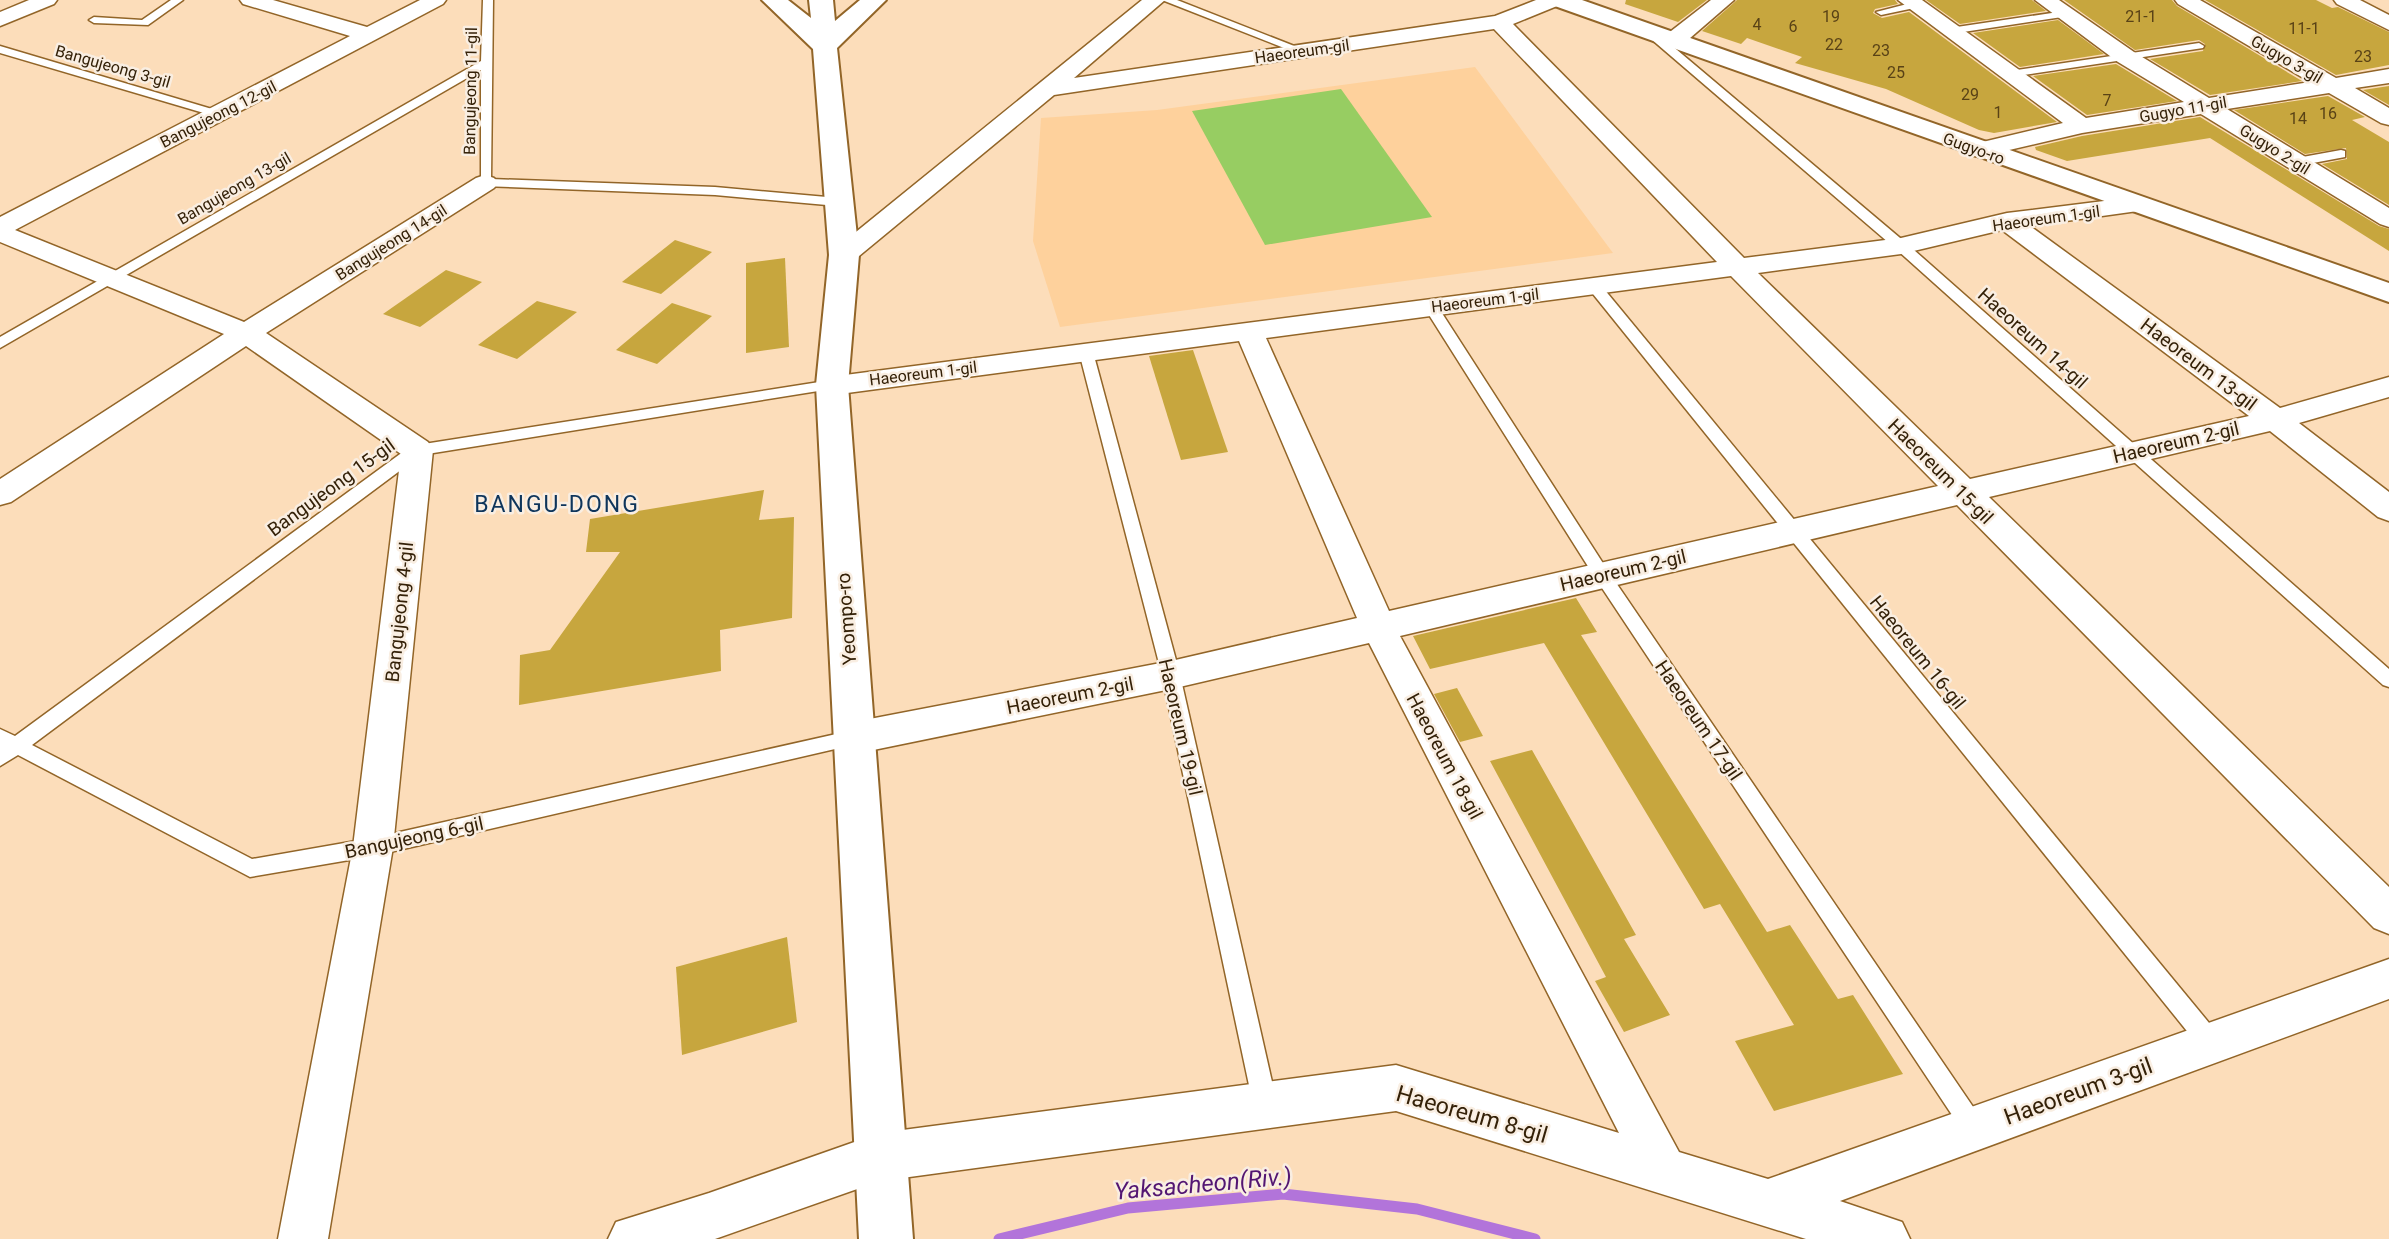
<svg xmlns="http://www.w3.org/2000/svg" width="2389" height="1239" font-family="Roboto,sans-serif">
<rect width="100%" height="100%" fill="#fcddba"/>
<path fill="#fed19c" d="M1475,67L1613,253L1060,327L1033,241L1041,118L1157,110Z"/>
<path fill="#97cd62" d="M1341,89L1432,217L1265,245L1192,111Z"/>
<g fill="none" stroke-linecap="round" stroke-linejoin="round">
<path stroke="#b274da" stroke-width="11" d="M999,1239L1128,1208L1283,1194L1417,1209L1535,1239"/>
</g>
<g fill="#c7a63e">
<path d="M1626,0H1707L1678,22L1625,4Z"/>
<path d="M1737,0H1895L1898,4L1875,9L1873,13L1882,18L1909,12L2057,122L1994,133L1979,130L1886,89L1795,63L1802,57L1747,38L1741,44L1702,31Z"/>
<path d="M1926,0H2032L2046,11L1960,24Z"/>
<path d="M2064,0H2172L2177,6L2302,81L2210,95L2150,59L2203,51L2205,44L2199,40L2135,50Z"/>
<path d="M2205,0H2316L2332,8L2338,7L2389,32V65L2336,75Z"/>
<path d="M2058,20L2104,54L2020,67L1973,33Z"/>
<path d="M2116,64L2177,101L2087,115L2033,76Z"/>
<path d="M2389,86V105L2363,90Z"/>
<path d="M2328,96L2365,117L2352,120L2389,142V205L2322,164L2347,159L2346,148L2305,154L2234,110Z"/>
<path d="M2200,117L2379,226L2389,229V251L2210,138L2067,161L2036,150L2035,147L2082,136Z"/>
<path d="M675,240L712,252L661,294L622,282Z"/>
<path d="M785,258L789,347L746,353V263Z"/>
<path d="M446,270L482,282L420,327L383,314Z"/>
<path d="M537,301L577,312L517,359L478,345Z"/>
<path d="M672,303L712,316L657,364L616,350Z"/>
<path d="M1193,350L1228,452L1181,460L1149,356Z"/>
<path d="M764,490L759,520L794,517L792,618L720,630L721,671L519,705L520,655L550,650L620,552H586L590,519Z"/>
<path d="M1576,598L1597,632L1581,635L1767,932L1790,925L1838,999L1853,995L1903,1074L1774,1111L1735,1041L1794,1025L1720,904L1704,909L1544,643L1430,669L1413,636Z"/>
<path d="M1457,688L1483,736L1460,742L1434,694Z"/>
<path d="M1532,750L1636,935L1624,939L1670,1015L1624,1032L1595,981L1606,977L1490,761Z"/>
<path d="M787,937L797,1022L682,1055L676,967Z"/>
</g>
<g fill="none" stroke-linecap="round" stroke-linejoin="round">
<g stroke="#926528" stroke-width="3">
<g id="lane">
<path d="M171,0H183L148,25L94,23L89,20L94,17L142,20Z"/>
<path d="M483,0H493L491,179L715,187L838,198L844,202L838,206L715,195L481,186V70L0,348V337L481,61Z"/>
<path d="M1162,0H1177L1307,51L1297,53Z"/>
<path d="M1915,2L1919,3V7L1881,15L1876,12Z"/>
<path d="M2065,11L2070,14L2069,16L1950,34L1945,31L1950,28Z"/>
<path d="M1643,28H1651L1906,243L2389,669V687L2383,685L1896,249L1643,32Z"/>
<path d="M2199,43L2204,46L2203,48L2010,77L2004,74L2010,71Z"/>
<path d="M0,46L222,112L224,114L214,116L0,53Z"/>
<path d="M2341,150L2345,151V157L2297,166L2291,162L2297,158Z"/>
<path d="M1594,282L1599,283L2219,1035L2222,1043L2219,1051L2211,1054L2203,1051L1589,289V283Z"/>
<path d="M1431,303L1438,307L1608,571L1982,1120L1986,1128L1982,1136L1974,1140L1966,1136L1596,579L1424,307Z"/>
<path d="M1086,347L1093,352L1180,675L1277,1104L1273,1112L1265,1116L1257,1112L1253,1104L1162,675L1079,352Z"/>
<path d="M832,380L839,385L837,388L421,455L32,745L252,859L373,838L854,730L861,733L863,738L861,743L373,856L250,877L18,755L0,766V729L15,736L411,446Z"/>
</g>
</g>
<g stroke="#926528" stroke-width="3">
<g id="street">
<path d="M29,0H57L54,4L0,26V12Z"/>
<path d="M240,0H273L367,27L420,0H446L443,4L15,230L244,322L476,178L485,175L494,178L498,183L494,188L266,333L428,442L433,450L393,847L328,1239H278L353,847L401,454L246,346L11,502L0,505V479L224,334L0,242V217L350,36L243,4Z"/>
<path d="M1142,0H1165L1074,78L1495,16L1536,0H1565L1562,4L1513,24L1744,258L1901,238L2007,213L2136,197L2145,200L2149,205L2145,210L2030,226L2280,408L2389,377V397L2299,423L2389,492V521L2378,517L2270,431L1989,497L2389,887V934L2374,928L1957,505L1400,636L1679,1152L1768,1179L2389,959V999L1840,1201L1902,1222L1910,1239H1806L1396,1111L880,1181L715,1239H608L616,1222L709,1193L880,1133L1396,1065L1619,1133L1369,643L1171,689L854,754L841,749L835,738L841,727L854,722L1171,661L1357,618L1239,341L832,395L822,392L817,385L822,378L1717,262L1494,29L1054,95L853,261L844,263L835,261L831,255L835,249ZM2002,230L2249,416L1970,479L1758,273L1901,254ZM1731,276L1938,486L1389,611L1266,338Z"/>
<path d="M1711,0H1734L1682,45H1666L1663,40L1666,35Z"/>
<path d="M1898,0H1922L2086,118L2184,102L2118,62L2035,0H2059L2134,52L2209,98L2310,82L2178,4L2175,0H2200L2336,78L2389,69V83L2355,88L2389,108V125L2381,123L2329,93L2227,109L2389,208V227L2380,224L2201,114L2082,133L1979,157L1970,155L1967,150L1970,145L2063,123Z"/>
<path d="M2334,0H2360L2389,15V30L2337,4Z"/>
</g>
</g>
<g stroke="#926528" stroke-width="4">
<g id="secondary">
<path d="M762,0H788L811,18L809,0H833L835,21L860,0H886L837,48L859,255L848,385L913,1239H859L816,385L829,255L813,49Z"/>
<path d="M1548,0H1582L2389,283V302L1552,5Z"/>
</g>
</g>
<use href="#lane" fill="#fff" fill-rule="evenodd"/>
<use href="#street" fill="#fff" fill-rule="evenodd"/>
<use href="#secondary" fill="#fff" fill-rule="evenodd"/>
</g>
<g text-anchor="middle" stroke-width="5" stroke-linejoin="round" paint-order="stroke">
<g font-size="16" fill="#594216">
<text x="1831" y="22">19</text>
<text x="2141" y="22">21-1</text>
<text x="1757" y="30">4</text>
<text x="1793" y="32">6</text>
<text x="2304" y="34">11-1</text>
<text x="1834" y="50">22</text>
<text x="1881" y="56">23</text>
<text x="2363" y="62">23</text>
<text x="1896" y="78">25</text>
<text x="1970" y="100">29</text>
<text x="2107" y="106">7</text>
<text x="1998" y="118">1</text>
<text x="2328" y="119">16</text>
<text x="2298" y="124">14</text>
</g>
<g font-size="16" fill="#342108" stroke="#f9eee2">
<text transform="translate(1302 51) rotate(-8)" y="6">Haeoreum-gil</text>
<text transform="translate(2287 59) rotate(30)" y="6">Gugyo 3-gil</text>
<text transform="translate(113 66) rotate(16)" y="6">Bangujeong 3-gil</text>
<text transform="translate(470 91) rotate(-89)" y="6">Bangujeong 11-gil</text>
<text transform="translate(2183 109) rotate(-10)" y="6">Gugyo 11-gil</text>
<text transform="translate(218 114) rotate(-27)" y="6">Bangujeong 12-gil</text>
<text transform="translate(1974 148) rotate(20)" y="6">Gugyo-ro</text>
<text transform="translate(2275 149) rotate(32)" y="6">Gugyo 2-gil</text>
<text transform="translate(234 188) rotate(-30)" y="6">Bangujeong 13-gil</text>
<text transform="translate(2046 218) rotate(-8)" y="6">Haeoreum 1-gil</text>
<text transform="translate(391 242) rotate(-32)" y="6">Bangujeong 14-gil</text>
<text transform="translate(1485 300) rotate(-7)" y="6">Haeoreum 1-gil</text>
<text transform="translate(923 373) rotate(-7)" y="6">Haeoreum 1-gil</text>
</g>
<g font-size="19" fill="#342108" stroke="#f9eee2">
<text transform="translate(2033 338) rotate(42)" y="7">Haeoreum 14-gil</text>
<text transform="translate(2199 364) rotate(37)" y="7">Haeoreum 13-gil</text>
<text transform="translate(2176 442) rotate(-13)" y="7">Haeoreum 2-gil</text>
<text transform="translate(1941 471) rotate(45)" y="7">Haeoreum 15-gil</text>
<text transform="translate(331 487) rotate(-36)" y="7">Bangujeong 15-gil</text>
<text transform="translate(1623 570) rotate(-13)" y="7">Haeoreum 2-gil</text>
<text transform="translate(399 612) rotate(-84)" y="7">Bangujeong 4-gil</text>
<text transform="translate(846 619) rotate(-94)" y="7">Yeompo-ro</text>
<text transform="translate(1918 652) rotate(51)" y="7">Haeoreum 16-gil</text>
<text transform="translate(1070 695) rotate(-11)" y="7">Haeoreum 2-gil</text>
<text transform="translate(1699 720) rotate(56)" y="7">Haeoreum 17-gil</text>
<text transform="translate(1181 727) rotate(77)" y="7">Haeoreum 19-gil</text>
<text transform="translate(1445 756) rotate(62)" y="7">Haeoreum 18-gil</text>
<text transform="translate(414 837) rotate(-12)" y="7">Bangujeong 6-gil</text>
</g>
<g font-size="23" letter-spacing="2" fill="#0e355b" stroke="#f9eee2">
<text x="557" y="512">BANGU-DONG</text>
</g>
<g font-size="23" fill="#342108" stroke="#f9eee2">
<text transform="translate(2078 1091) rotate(-20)" y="8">Haeoreum 3-gil</text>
<text transform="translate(1472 1114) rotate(16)" y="8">Haeoreum 8-gil</text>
</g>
<g font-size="24" font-style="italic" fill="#531672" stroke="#f9eee2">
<text transform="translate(1203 1184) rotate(-5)" y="8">Yaksacheon(Riv.)</text>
</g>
</g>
</svg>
